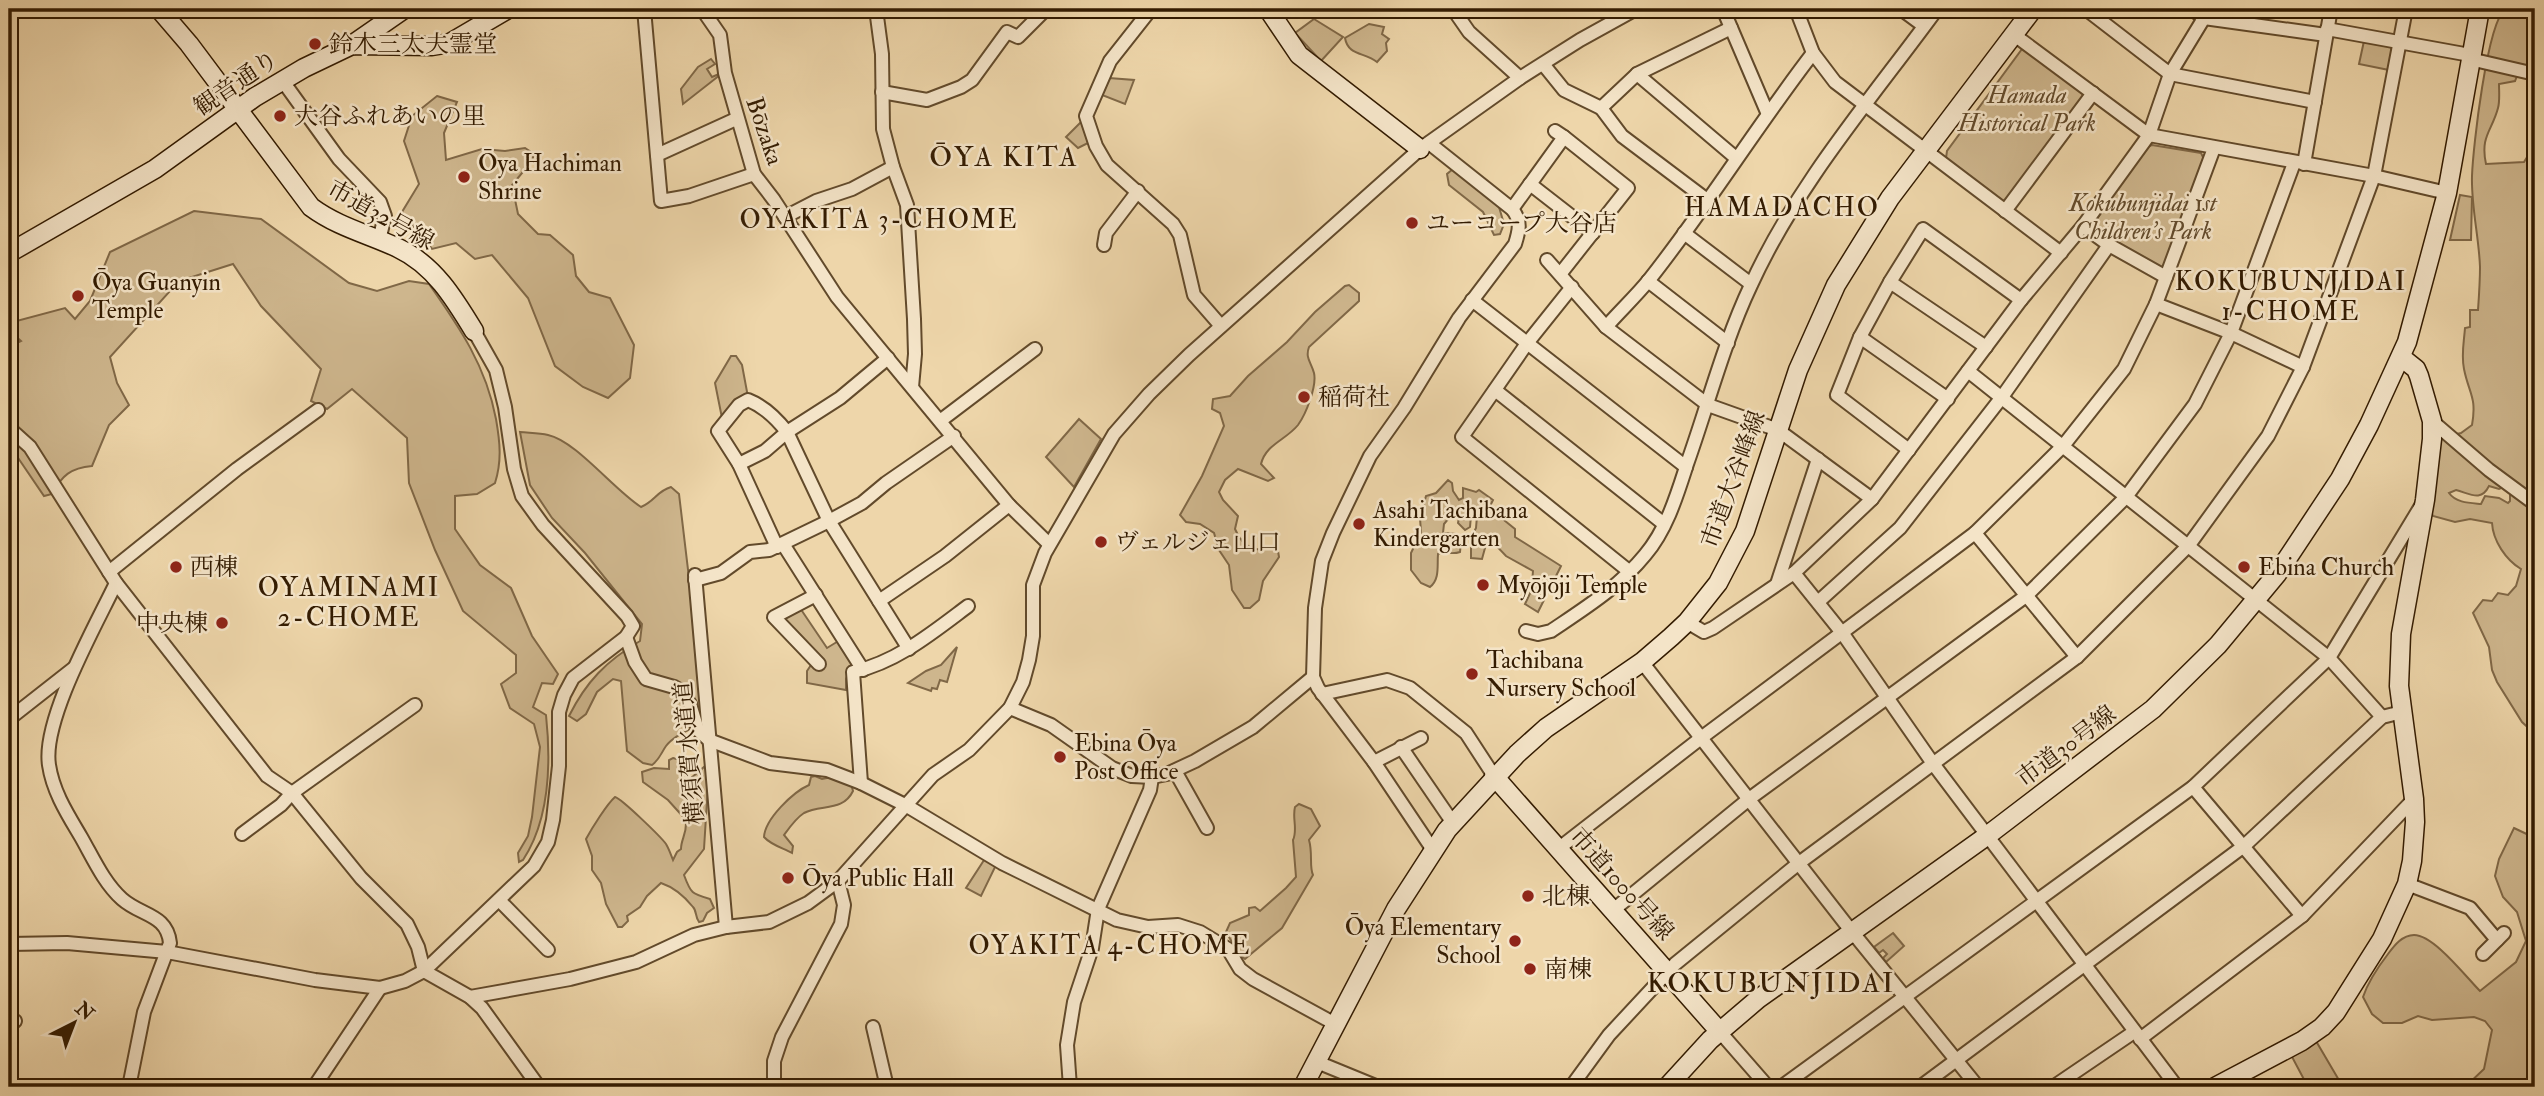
<svg xmlns="http://www.w3.org/2000/svg" width="2544" height="1096" font-family="'IM FELL Double Pica','Noto Serif JP',serif">
<rect width="100%" height="100%" fill="#eed6aa"/>
<filter id="stains"><feTurbulence type="fractalNoise" baseFrequency=".00286" numOctaves="4"/><feColorMatrix values="0 0 0 0 .2 0 0 0 0 .09 0 0 0 0 .02 0 0 0 .5 -.17"/></filter>
<radialGradient id="worn" r=".72"><stop offset=".6" stop-color="#630" stop-opacity="0"/><stop offset="1" stop-color="#630" stop-opacity=".3"/></radialGradient>
<g fill="#ceb68d" stroke="#806847" stroke-width="2" fill-rule="evenodd">
<path d="M2505,9H2535V78L2517,76L2515,81L2499,84C2499,91 2500,101 2498,108C2492,131 2480,136 2486,164L2524,162L2529,154L2535,118V501L2531,508L2535,510L2533,556L2535,558V734L2522,722L2497,682L2492,670L2489,647L2473,613L2483,600L2492,601L2498,593L2508,595L2516,586L2521,569C2506,560 2493,541 2492,523L2470,519L2455,522L2433,516L2431,511L2439,438L2461,433L2472,425C2477,397 2469,394 2464,369C2461,355 2464,342 2465,328L2470,327V310H2478C2479,296 2480,281 2480,267C2479,237 2471,206 2472,176C2473,147 2487,24 2505,9ZM2489,486L2499,489L2506,486L2510,493V501L2508,503L2499,498L2485,496L2481,504C2470,503 2456,503 2449,493L2456,490C2471,494 2481,502 2489,486Z"/>
<path d="M1314,19L1343,37L1321,61L1295,33Z"/>
<path d="M1369,24L1384,27L1382,34L1389,39L1386,43L1387,51L1377,62C1365,52 1348,56 1345,38Z"/>
<path d="M2364,41L2388,45L2392,49L2389,70L2359,64Z"/>
<path d="M2022,49H2025L2084,93V97L2008,199L2003,201L1946,158L1947,151Z"/>
<path d="M711,59L715,64L707,69L712,77L719,74L720,75L683,104L681,89L698,67Z"/>
<path d="M1109,78L1134,80L1125,104L1102,95Z"/>
<path d="M437,96L457,102L444,133L446,160L482,149L505,151L525,148L534,154L532,161L512,185L518,214L538,234L550,235L573,255L576,276L589,292L610,298L634,345L630,378L608,398L583,387L555,366L528,298L492,255L475,259L456,243L432,249L402,212L419,184L404,141L412,116Z"/>
<path d="M1082,121L1090,139L1088,143L1078,148L1066,137Z"/>
<path d="M2152,145L2201,153L2204,159L2164,268L2160,269L2130,253L2095,228L2094,223L2147,147Z"/>
<path d="M1453,169L1499,207L1504,224L1500,234L1494,235L1483,212L1449,185L1447,174Z"/>
<path d="M2460,195L2472,197L2471,240H2450Z"/>
<path d="M194,211L261,219L349,283L377,291L409,281L429,284C460,328 486,366 496,419C500,442 502,461 495,483L477,494L455,496V529L480,565L511,588L532,636L558,674L553,684L542,683L533,707L546,715C551,762 550,819 523,860L519,862L518,853L528,836L532,817L540,747L534,724L510,708L501,684L516,673V655L463,611L435,550L409,483L407,438L352,389L327,409L311,401L321,369L261,306L233,264L179,281L110,357L117,383L129,405L109,425L92,466C71,468 62,475 52,494L44,496L12,449L11,424L9,423V334H12L19,342L21,341L12,333H9V323L65,308L75,319L90,301L110,252Z"/>
<path d="M1349,285L1359,293V301L1309,347C1305,358 1311,362 1314,373C1317,386 1306,414 1298,425C1286,440 1266,444 1261,464L1274,478L1268,481L1238,469L1225,480L1219,492L1223,500L1238,516L1235,529C1243,548 1257,554 1274,546L1278,551L1279,557L1263,581L1259,600L1250,608H1244L1232,590L1229,565L1219,550L1214,533L1200,524L1186,522L1180,515L1202,476L1224,426L1220,413L1212,409L1213,399L1230,396L1248,376L1287,342L1315,312L1345,286Z"/>
<path d="M731,356H736L742,365L748,397L722,418L715,383Z"/>
<path d="M1079,419L1101,439L1074,487L1046,457Z"/>
<path d="M520,432C529,433 539,433 548,435C576,441 614,490 641,507C655,501 657,491 671,487L679,494L706,721C693,729 675,734 666,746C661,753 660,759 652,765L643,763L627,751L621,681L613,679L597,692L586,714L577,721L569,716C586,682 606,661 640,641L642,624L585,553L552,518L530,485Z"/>
<path d="M1448,480L1452,483L1453,491L1459,500L1463,498V488L1476,492L1479,490L1493,500L1489,508L1515,529V537L1561,566L1538,612L1525,604L1534,585L1532,583L1533,571L1506,556L1488,537L1482,559L1471,558V538L1476,528L1477,516H1471L1470,527L1465,530L1458,523L1459,518L1457,513H1453L1444,524L1443,533L1456,534L1461,542L1460,552C1452,555 1446,551 1438,554C1437,566 1440,579 1430,587L1421,583L1411,570V553L1421,532L1420,518L1426,496L1436,493Z"/>
<path d="M800,608L827,648L840,640L853,660L846,679V690L807,683V671L813,662L818,665L824,660L784,623L783,617Z"/>
<path d="M957,647L947,682L940,680L937,689L932,688L931,691L908,683L926,671L941,665Z"/>
<path d="M673,758L684,761L689,775L682,787L684,792L694,795L695,789L690,779L704,767L709,769L704,849L684,875C691,894 692,894 710,899L714,908L707,913L703,921L699,922C695,917 697,911 693,907C685,897 673,887 661,883L647,896L640,907L627,916L628,921L622,927H618L606,904L601,883L592,870V856L586,839C592,828 607,804 615,797C622,799 661,837 666,844C669,849 671,855 673,860L677,852L681,849C681,839 687,834 686,820L668,800L643,782L642,772L654,768L669,769V760Z"/>
<path d="M815,776L822,779L832,777L851,784L853,791C843,812 821,804 804,813C796,818 789,828 784,835L793,846L792,853C783,848 771,845 764,837C765,819 793,792 809,785L811,777Z"/>
<path d="M1299,804L1311,809L1320,826L1309,840C1313,854 1309,866 1313,875L1282,928L1245,959L1239,954L1226,932L1230,923L1249,915V908L1255,907L1260,911L1286,888L1296,877L1293,840C1298,830 1292,818 1295,807Z"/>
<path d="M2514,828L2535,838V1087H2465L2484,1069L2492,1030L2485,1021L2474,1017L2432,1020L2418,1016L2402,1023H2383L2372,1014L2363,997C2368,982 2378,967 2388,954C2394,946 2402,935 2414,935C2434,935 2466,977 2480,991L2516,962L2526,941L2517,912L2503,897L2495,876L2499,859Z"/>
<path d="M986,857L997,863L981,896L966,888Z"/>
<path d="M1893,933L1904,946L1886,962L1883,958L1887,954L1883,950L1879,953L1874,947Z"/>
<path d="M2316,1041L2343,1087H2308L2291,1055Z"/>
</g>
<g fill="none" stroke-linecap="round" stroke-linejoin="round">
<g stroke="#624a2b" stroke-width="16">
<g id="street">
<path d="M644,9L661,201L689,196L754,174"/>
<path d="M702,9L720,35L725,73L754,174L774,200L837,297L1009,505L1049,544"/>
<path d="M876,9L882,54L883,129L893,167L907,205L914,319L915,354L912,387"/>
<path d="M1151,9L1110,61L1086,116L1096,146L1107,165L1173,224L1180,235L1194,295L1221,326"/>
<path d="M1453,9L1469,32L1520,78"/>
<path d="M1723,9L1767,112"/>
<path d="M1796,9L1813,53L1835,82L2061,253"/>
<path d="M1901,9L1924,26"/>
<path d="M2088,9L2087,10L2170,74L2315,102"/>
<path d="M2192,9L2204,18L2326,35"/>
<path d="M2327,29L2470,55"/>
<path d="M2013,34L2149,135L2374,176L2447,193"/>
<path d="M2470,59L2535,74"/>
<path d="M1543,64L1564,90L1601,108L1637,74L1731,28"/>
<path d="M1637,74L1736,158"/>
<path d="M282,80L339,159L380,202L385,216L379,240"/>
<path d="M882,92L927,100L961,87L972,80L1007,32L1018,37L1046,9"/>
<path d="M1601,108L1622,136L1707,200"/>
<path d="M1429,143L1512,209C1522,221 1519,231 1515,244L1459,318L1404,408L1370,456L1333,533L1322,561L1315,608L1313,677L1318,688L1374,762L1433,850"/>
<path d="M657,155L736,119"/>
<path d="M2304,164L2331,9"/>
<path d="M1530,184L1593,233"/>
<path d="M1512,209L1564,137L1555,131"/>
<path d="M2005,211L2093,93"/>
<path d="M785,217L816,201L852,189L893,167"/>
<path d="M2083,226L2109,245L2166,277"/>
<path d="M1684,233L1751,284"/>
<path d="M1104,245L1106,233L1138,191"/>
<path d="M1547,260L1606,327L1708,405L1778,430L1872,499"/>
<path d="M1561,273L1628,188L1564,137"/>
<path d="M1648,281L1728,343"/>
<path d="M1890,282L1986,347"/>
<path d="M1572,287L1528,342L1462,437L1630,572"/>
<path d="M1472,300L1686,467"/>
<path d="M2156,304L2231,333L2303,367"/>
<path d="M1606,327C1620,311 1636,296 1649,280C1707,207 1756,127 1813,53"/>
<path d="M1860,337L1948,399"/>
<path d="M1968,371L2329,658L2382,717"/>
<path d="M1495,390L1664,524"/>
<path d="M940,421L1035,349"/>
<path d="M2432,421L2489,470L2535,504"/>
<path d="M9,428L30,447L116,583L267,776L292,793L361,878L407,924L418,947L424,971L470,997L482,1008L539,1087"/>
<path d="M1909,450L1837,395L1860,337L1890,282L1923,229L2021,300"/>
<path d="M739,464L765,451L787,432L840,398L888,358"/>
<path d="M1975,533L2077,657"/>
<path d="M783,544L863,670"/>
<path d="M777,547L739,464L718,431L739,405L748,400C763,406 777,419 787,432L829,521L909,649"/>
<path d="M109,572L237,469L318,410"/>
<path d="M1794,573L1843,634L1934,765L2177,1087"/>
<path d="M695,575L726,927"/>
<path d="M695,580L721,573L750,552L769,550L829,521L862,503L886,483L954,436"/>
<path d="M116,583C96,625 42,720 49,765C53,792 68,815 81,837C93,858 104,883 122,899C141,916 167,914 170,943L144,1012L129,1087"/>
<path d="M1777,584L1818,459"/>
<path d="M816,595L774,617L819,664"/>
<path d="M879,601L945,556L1009,505"/>
<path d="M1818,602L1900,528L2002,397L2109,245"/>
<path d="M1687,622L1704,632L1713,628L1794,573L1872,499L2021,300L2083,226L2149,135L2170,74L2204,18L2207,9"/>
<path d="M1526,631L1538,634L1551,631C1585,608 1619,587 1645,555C1667,529 1677,495 1687,464C1708,405 1724,342 1751,285C1797,184 1872,98 1937,9"/>
<path d="M626,637L635,662L646,679L674,687L681,691L690,704L698,730L709,740L770,763L827,770L861,783L907,806L1002,863L1117,920L1148,927L1178,925L1200,932L1228,949L1240,969L1253,979L1337,1025"/>
<path d="M1642,662L1845,923L1978,1087"/>
<path d="M1322,694L1387,680L1410,688L1466,733L1494,776"/>
<path d="M1010,708L1051,725L1112,768L1132,776L1152,777L1167,774L1195,761L1253,727L1313,677"/>
<path d="M9,719L74,668"/>
<path d="M1401,747L1453,823"/>
<path d="M1374,762L1421,738"/>
<path d="M1175,771L1207,828"/>
<path d="M861,783L853,672C897,662 932,633 968,606"/>
<path d="M2193,787L2302,916"/>
<path d="M242,834L281,805L292,793L415,705"/>
<path d="M1558,849L1701,738L1975,533L2063,446L2124,369L2156,304L2214,148"/>
<path d="M2407,884L2470,908L2497,940"/>
<path d="M499,900L548,950"/>
<path d="M1612,911L1749,799L2026,596L2126,497L2195,404L2231,333L2294,163"/>
<path d="M9,944L67,943L167,952L315,980L380,988L405,981L424,971L534,866L548,842L553,820L559,766V712L564,695L573,678L626,637L633,626L627,616L543,525L522,496L514,469L505,407L496,370L474,331"/>
<path d="M2483,954L2504,933"/>
<path d="M470,997L570,979L636,962L694,935L726,927L769,922L808,903L838,881L933,775L969,750L1010,708L1023,682L1029,660L1033,636V585L1045,553L1114,434L1149,394L1189,355L1420,149L1520,78L1580,40L1636,9"/>
<path d="M9,1022L15,1021"/>
<path d="M873,1027L887,1087"/>
<path d="M1720,1032L1768,1087"/>
<path d="M2140,1039L2302,916L2414,799"/>
<path d="M1317,1062L1378,1087"/>
<path d="M314,1087L380,988"/>
<path d="M774,1087V1061L782,1037L841,924L844,905L838,881"/>
<path d="M1070,1087L1067,1045L1074,1002L1092,948L1098,909L1150,790L1152,777"/>
<path d="M1571,1087L1609,1035L1675,964L1799,863L2077,657L2189,545L2268,436L2303,367L2374,176L2406,9"/>
<path d="M1781,1087L2193,787L2329,658L2421,506"/>
<path d="M1920,1087L2244,846L2382,717L2402,712"/>
<path d="M2053,1087L2134,1032"/>
</g>
</g>
<g stroke="#331b01" stroke-width="21">
<g id="secondary">
<path d="M159,9L189,44L311,207C338,227 368,234 398,248C434,265 454,298 474,331"/>
<path d="M1268,9L1299,55L1420,149"/>
<path d="M352,45L404,9"/>
<path d="M9,253L155,169L255,97L304,68L352,45L432,46L450,43L508,9"/>
<path d="M1494,776L1720,1032"/>
<path d="M1303,1087L1396,909L1447,830L1517,754L1546,728L1642,662L1671,637L1687,622L1718,583L1745,531L1798,370L1836,285L1890,198L2033,9"/>
<path d="M1667,1087L1710,1040L1758,999L1988,835L2153,709L2218,645L2277,574L2340,479L2369,425L2407,342L2447,193L2480,9"/>
<path d="M2215,1087L2302,1041L2322,1027L2336,1012L2382,939L2407,884L2412,861L2415,822L2414,799L2399,686L2401,634L2425,500L2432,439V421L2419,376L2416,369L2401,357"/>
</g>
</g>
<use href="#street" stroke="#f4e4c8" stroke-width="12"/>
<use href="#secondary" stroke="#f4e4c8" stroke-width="18"/>
</g>
<g fill="#8f2418" stroke="#f4e4c8" stroke-width="2.5">
<circle cx="315" cy="44" r="7"/>
<circle cx="280" cy="116" r="7"/>
<circle cx="464" cy="177" r="7"/>
<circle cx="1412" cy="223" r="7"/>
<circle cx="78" cy="296" r="7"/>
<circle cx="1304" cy="397" r="7"/>
<circle cx="1359" cy="524" r="7"/>
<circle cx="1101" cy="542" r="7"/>
<circle cx="176" cy="567" r="7"/>
<circle cx="2244" cy="567" r="7"/>
<circle cx="1483" cy="585" r="7"/>
<circle cx="222" cy="623" r="7"/>
<circle cx="1472" cy="674" r="7"/>
<circle cx="1060" cy="757" r="7"/>
<circle cx="788" cy="878" r="7"/>
<circle cx="1528" cy="896" r="7"/>
<circle cx="1515" cy="941" r="7"/>
<circle cx="1530" cy="969" r="7"/>
</g>
<g text-anchor="middle" stroke-width="5" stroke-linejoin="round" paint-order="stroke">
<g font-size="24" fill="#331b01" stroke="#f4e4c8" text-anchor="start">
<text x="329" y="52">鈴木三太夫霊堂</text>
<text x="294" y="124">大谷ふれあいの里</text>
<text x="478" y="171">Ōya Hachiman<tspan x="478" dy="28">Shrine</tspan></text>
<text x="1426" y="231">ユーコープ大谷店</text>
<text x="92" y="290">Ōya Guanyin<tspan x="92" dy="28">Temple</tspan></text>
<text x="1318" y="405">稲荷社</text>
<text x="1373" y="518">Asahi Tachibana<tspan x="1373" dy="28">Kindergarten</tspan></text>
<text x="1115" y="550">ヴェルジェ山口</text>
<text x="190" y="575">西棟</text>
<text x="2258" y="575">Ebina Church</text>
<text x="1497" y="593">Myōjōji Temple</text>
<text x="208" y="631" text-anchor="end">中央棟</text>
<text x="1486" y="668">Tachibana<tspan x="1486" dy="28">Nursery School</tspan></text>
<text x="1074" y="751">Ebina Ōya<tspan x="1074" dy="28">Post Office</tspan></text>
<text x="802" y="886">Ōya Public Hall</text>
<text x="1542" y="904">北棟</text>
<text x="1501" y="935" text-anchor="end">Ōya Elementary<tspan x="1501" dy="28">School</tspan></text>
<text x="1544" y="977">南棟</text>
</g>
<g font-size="24" fill="#331b01" stroke="#f4e4c8">
<text transform="translate(236 83) rotate(-34)" y="8">観音通り</text>
<text transform="translate(765 131) rotate(71)" y="8">Bōzaka</text>
<text transform="translate(381 215) rotate(29)" y="8">市道32号線</text>
<text transform="translate(1733 479) rotate(-70)" y="8">市道大谷峰線</text>
<text transform="translate(2066 746) rotate(-37)" y="8">市道30号線</text>
<text transform="translate(689 753) rotate(-95)" y="8">横須賀水道道</text>
<text transform="translate(1622 884) rotate(48)" y="8">市道1000号線</text>
</g>
<g font-size="24" font-style="italic" fill="#624a2b" stroke="#f4e4c8">
<text x="2027" y="103">Hamada<tspan x="2027" dy="28">Historical Park</tspan></text>
<text x="2143" y="211">Kokubunjidai 1st<tspan x="2143" dy="28">Children's Park</tspan></text>
</g>
<g font-size="26" letter-spacing="2" fill="#331b01" stroke="#f4e4c8">
<text x="1782" y="216">HAMADACHO</text>
<text x="879" y="228">OYAKITA 3-CHOME</text>
<text x="2291" y="290">KOKUBUNJIDAI<tspan x="2291" dy="30">1-CHOME</tspan></text>
<text x="349" y="596">OYAMINAMI<tspan x="349" dy="30">2-CHOME</tspan></text>
<text x="1110" y="954">OYAKITA 4-CHOME</text>
</g>
<g font-size="28" letter-spacing="2" fill="#331b01" stroke="#f4e4c8">
<text x="1004" y="166">ŌYA KITA</text>
<text x="1771" y="992">KOKUBUNJIDAI</text>
</g>
</g>
<rect width="2544" height="1096" fill="none" stroke="#eed6aa" stroke-width="35"/>
<rect x="10" y="10" width="2523" height="1075" fill="none" stroke="#331b01" stroke-width="3.5"/>
<rect x="18" y="18" width="2509" height="1061" fill="none" stroke="#331b01" stroke-width="2"/>
<g transform="translate(74 1023) rotate(42)" stroke="#f4e4c8" stroke-width="5" paint-order="stroke">
<path d="M0-5L12 26L0 18L-12 26Z" fill="#331b01"/>
<text y="-10" font-size="19" font-weight="bold" text-anchor="middle" fill="#331b01">N</text>
</g>
<rect width="100%" height="100%" filter="url(#stains)"/>
<rect width="100%" height="100%" fill="url(#worn)"/>
</svg>
